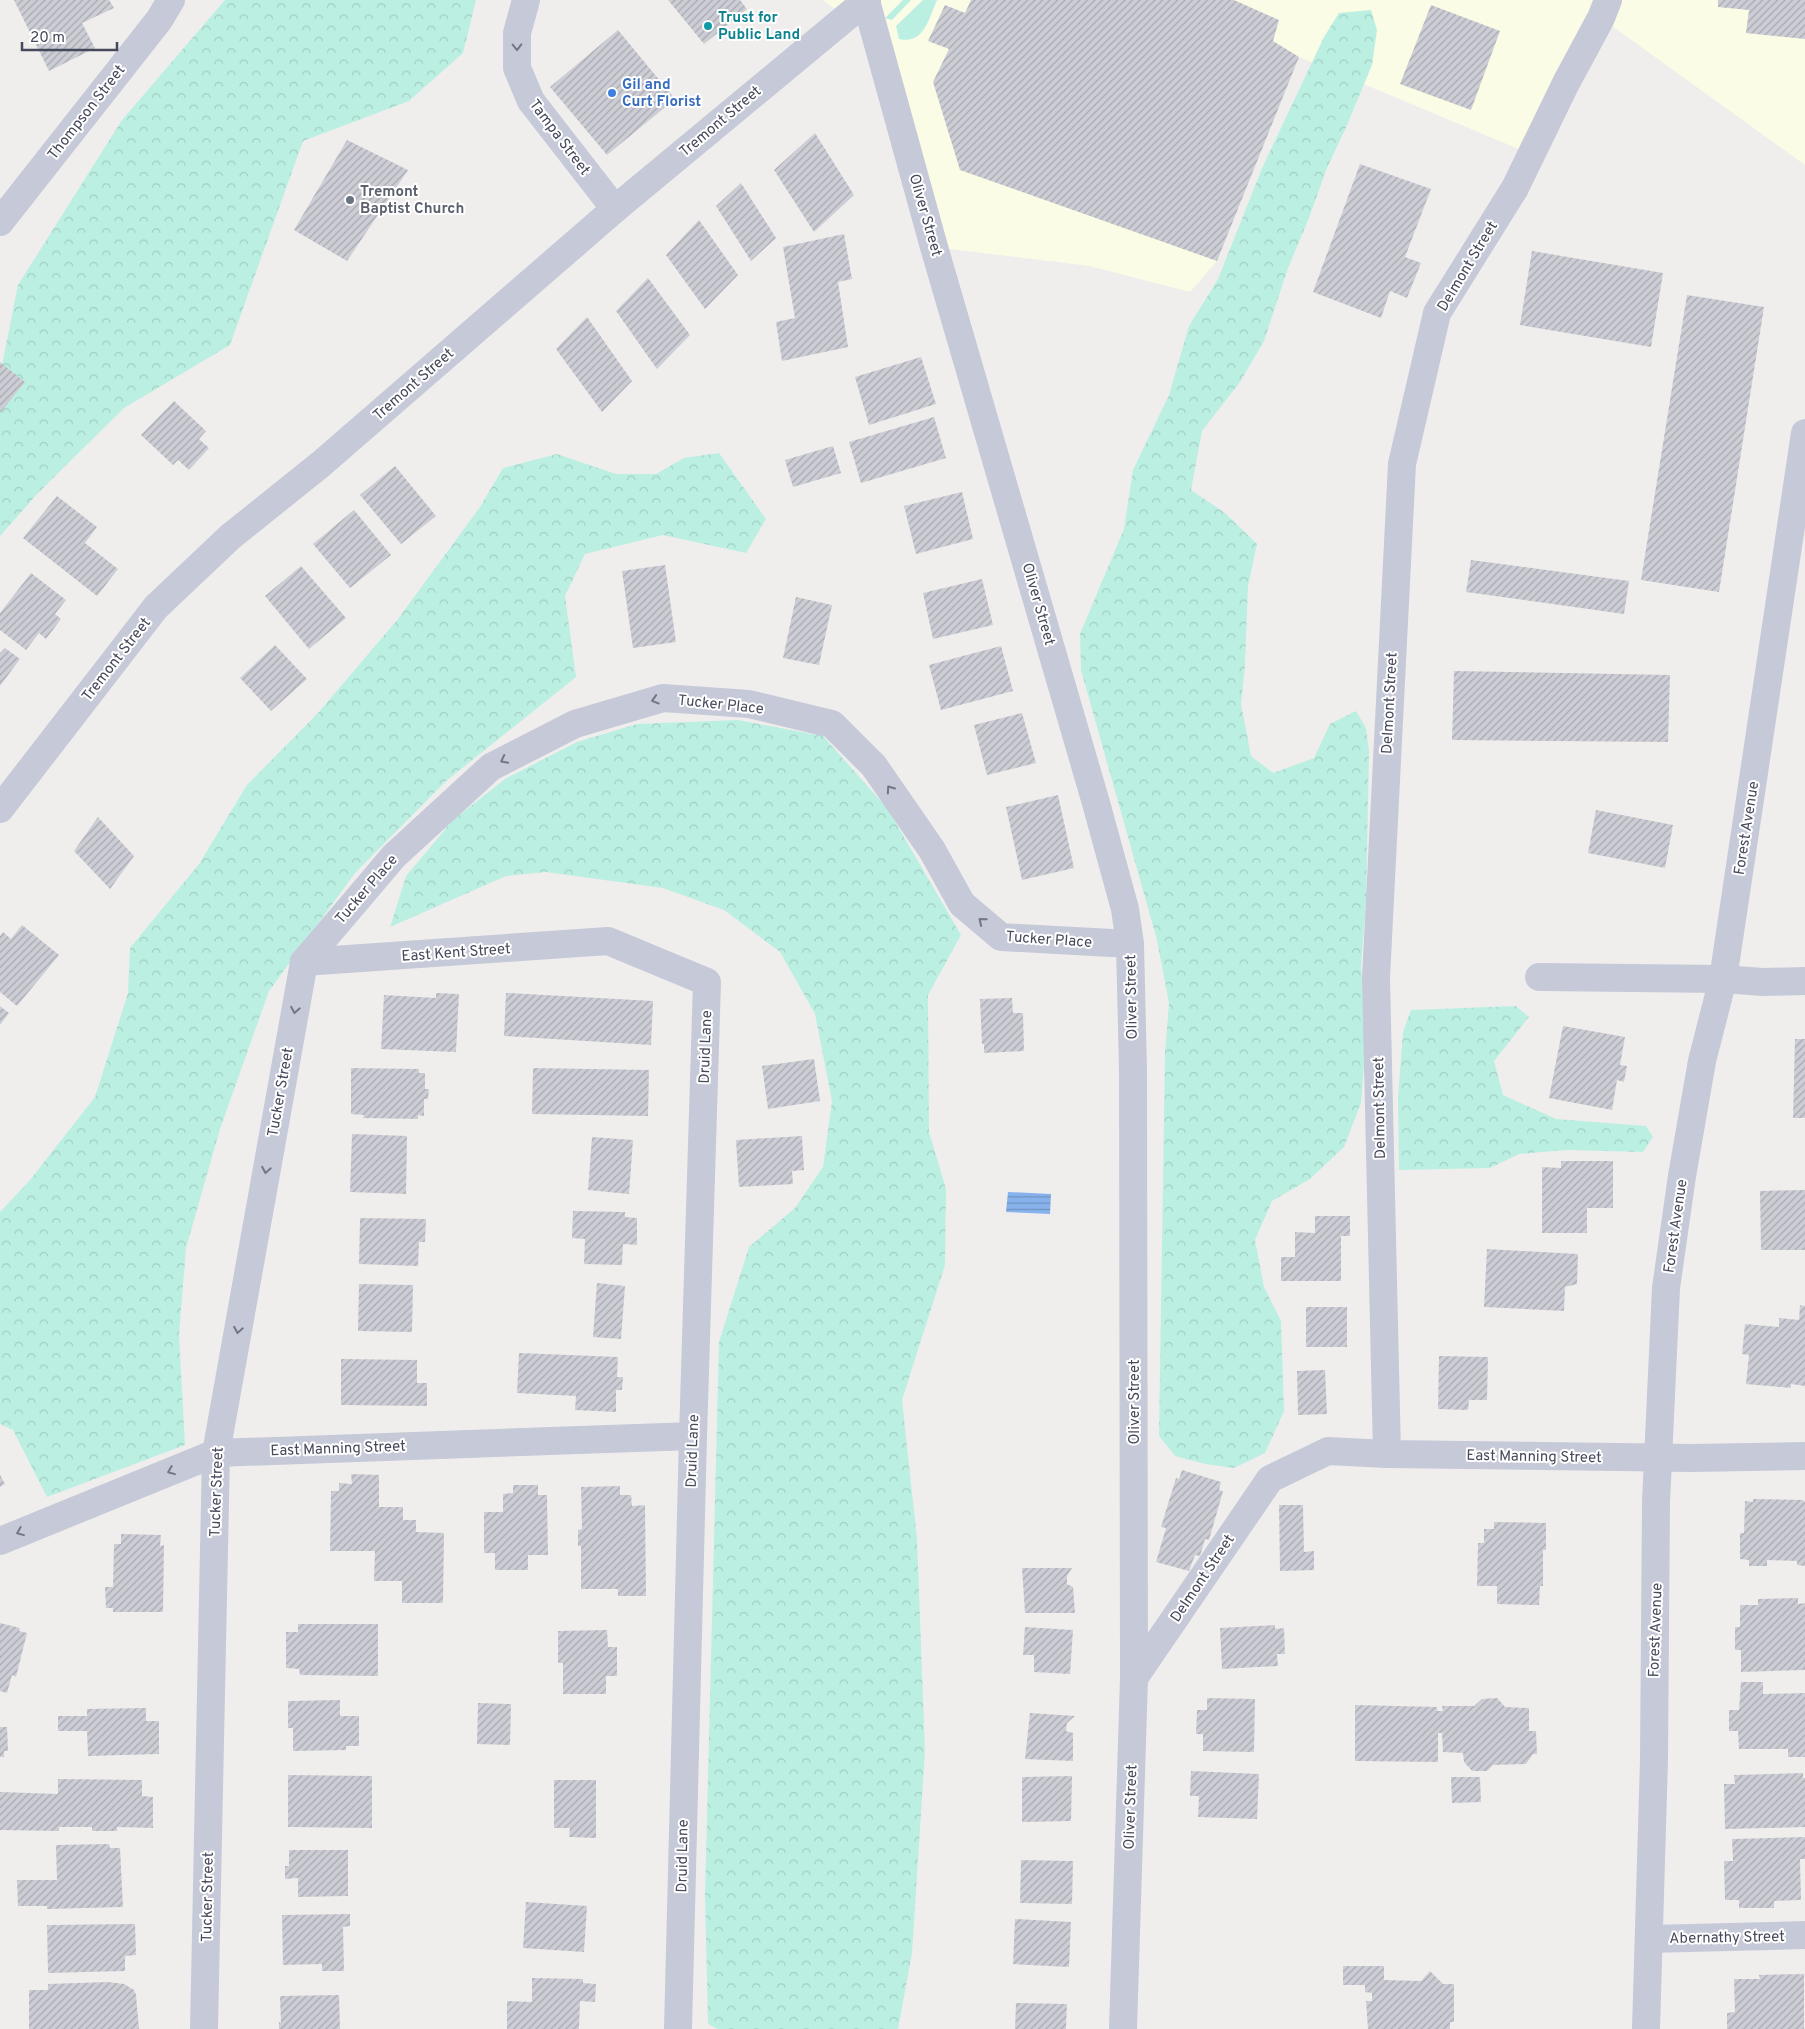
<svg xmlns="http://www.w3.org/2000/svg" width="1805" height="2029" font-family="Overpass,sans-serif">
<defs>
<pattern id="forest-crowns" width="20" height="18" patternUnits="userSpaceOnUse" patternTransform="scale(1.25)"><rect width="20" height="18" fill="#bbefe2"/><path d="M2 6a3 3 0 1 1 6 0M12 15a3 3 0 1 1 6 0" fill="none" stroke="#a2cec4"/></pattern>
<pattern id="water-rules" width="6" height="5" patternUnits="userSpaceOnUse" patternTransform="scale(1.25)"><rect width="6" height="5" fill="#87b2ec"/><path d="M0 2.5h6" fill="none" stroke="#7093c2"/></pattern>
<pattern id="building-hatch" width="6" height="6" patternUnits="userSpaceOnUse" patternTransform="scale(1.25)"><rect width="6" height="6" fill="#cdced5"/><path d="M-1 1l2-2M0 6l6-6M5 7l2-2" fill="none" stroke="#a8a9b0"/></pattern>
</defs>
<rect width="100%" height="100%" fill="#f0eeed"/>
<path fill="#fafce6" d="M823,0H1805V165L1601,18L1531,154L1299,57L1217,261L1190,292L1090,266L934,247L866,1L846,17Z"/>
<g fill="#bbefe2">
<path d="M903,0H911L892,20L885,18Z"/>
<path d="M923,0H937C929,18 924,45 899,39L896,26Z"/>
</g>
<g fill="url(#forest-crowns)">
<path d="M225,0H476L463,53L409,101L303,141L230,345L124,408L38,493L0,536V375L18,285L122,120Z"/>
<path d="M1371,10L1377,30L1372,65L1347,125L1327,168L1309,218L1288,268L1264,341L1240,382L1202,431L1191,490L1225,513L1257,544L1248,586L1245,665L1241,704L1251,756L1273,773L1314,758L1330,724L1356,711L1366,728L1369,752L1366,900L1361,966L1364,1009V1066L1361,1103L1344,1147L1310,1179L1272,1201L1255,1240L1264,1287L1281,1321L1284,1411L1265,1453L1234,1468L1205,1464L1175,1456L1159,1436L1165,1053L1169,1003L1157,940L1081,670L1080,634L1124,529L1133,470L1169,395L1189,326L1218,279L1263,166L1324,37L1339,13Z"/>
<path d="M719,453L766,519L746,553L663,535L585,554L565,596L576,677L446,781L355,873L269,991L220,1129L186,1248L179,1335L185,1445L47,1497L13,1430L0,1424V1212L30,1180L95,1097L128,993L130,948L199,864L247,785L318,713L398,619L480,507L503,468L557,454L616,474H656L684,458Z"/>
<path d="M738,720L823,736L887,808L961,935L928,995L929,1132L946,1189L945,1265L902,1400L917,1539L925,1751L912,1953L898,2029H718L708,2024L705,1895L719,1342L749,1247L795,1208L823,1167L832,1101L815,1014L780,952L724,910L663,888L546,872L506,876L390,927L406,876L453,820L505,779L577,742L637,724Z"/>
<path d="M1516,1006L1529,1017L1494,1061L1503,1095L1556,1119L1646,1126L1653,1137L1643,1152L1567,1150L1519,1154L1490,1168L1399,1170L1398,1097L1403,1032L1411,1010Z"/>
</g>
<path fill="url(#water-rules)" d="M1008,1192L1051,1194L1050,1214L1006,1212Z"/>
<g fill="url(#building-hatch)">
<path d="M14,0H109L114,8L82,23L95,48L49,71Z"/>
<path d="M668,0H740L747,9L704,44Z"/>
<path d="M971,0H1234L1279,20L1273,41L1299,57L1217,261L960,170L933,82L949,49L928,41L945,5L965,13Z"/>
<path d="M1718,0H1805V39L1746,33L1749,10L1718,7Z"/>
<path d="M1431,5L1500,31L1471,110L1400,84Z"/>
<path d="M618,30L675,99L607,155L550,87Z"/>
<path d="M815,133L854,195L814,232L774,170Z"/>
<path d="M347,140L408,170L347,261L294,230Z"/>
<path d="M1360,164L1431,189L1405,257L1421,263L1407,298L1390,291L1381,318L1313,292Z"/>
<path d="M741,183L776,238L751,261L716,206Z"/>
<path d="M699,220L738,275L705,309L666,255Z"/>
<path d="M844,234L852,279L838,282L848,347L782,361L776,322L795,318L783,247Z"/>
<path d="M1532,251L1663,273L1651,347L1520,325Z"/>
<path d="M648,278L690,335L657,369L616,311Z"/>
<path d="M1687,295L1764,307L1719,592L1641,580Z"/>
<path d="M587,317L632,381L602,412L556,349Z"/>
<path d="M921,357L936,404L869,425L855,377Z"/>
<path d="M0,362L25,382L0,413Z"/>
<path d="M174,401L206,431L199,439L209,448L189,470L178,460L173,465L141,435Z"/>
<path d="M934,417L946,458L861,483L849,442Z"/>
<path d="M833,446L841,473L793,487L785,460Z"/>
<path d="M395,466L436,516L401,544L360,495Z"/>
<path d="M962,492L973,539L916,554L904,506Z"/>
<path d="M57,496L97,527L85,543L118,569L97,596L23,538Z"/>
<path d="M354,510L391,555L350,588L313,544Z"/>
<path d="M1471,560L1629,581L1624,614L1466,592Z"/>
<path d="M665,565L676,642L633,648L622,571Z"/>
<path d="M301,566L346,618L309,649L265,596Z"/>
<path d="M31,573L66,600L55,614L61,619L46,639L39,633L26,650L0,630V613Z"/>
<path d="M982,579L993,625L933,639L923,593Z"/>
<path d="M796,597L832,605L819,665L783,658Z"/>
<path d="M275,645L307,679L271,711L240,678Z"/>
<path d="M1001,646L1013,691L941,710L929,665Z"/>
<path d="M5,648L20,659L0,686V653Z"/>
<path d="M1454,671L1670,675L1668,742L1452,740Z"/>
<path d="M1022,713L1036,763L987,775L974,725Z"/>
<path d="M1058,795L1074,868L1022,880L1006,807Z"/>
<path d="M1596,810L1673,825L1665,868L1588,853Z"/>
<path d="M98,817L134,856L110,889L74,851Z"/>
<path d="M22,925L59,955L17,1006L0,992V936L3,932L11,939Z"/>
<path d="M436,993L459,994L456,1052L381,1049L384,995L436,998Z"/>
<path d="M506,993L653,1001L651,1045L504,1036Z"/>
<path d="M1012,998L1013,1013H1023L1024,1051L984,1053V1044H982L980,999Z"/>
<path d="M0,1006L9,1013L0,1025Z"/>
<path d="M1563,1026L1625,1037L1620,1065L1627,1066L1624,1082L1617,1080L1612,1110L1549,1098Z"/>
<path d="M1795,1039H1805V1118H1793Z"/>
<path d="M814,1059L820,1101L768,1109L762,1066Z"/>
<path d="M351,1068L419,1069V1073H425V1089H429L428,1099H424V1116L418,1115V1119L363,1118L364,1115L351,1114Z"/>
<path d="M533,1068L649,1070L648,1116L532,1114Z"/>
<path d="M352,1134L407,1136L406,1194L350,1192Z"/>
<path d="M802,1136L804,1170L792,1171L793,1184L739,1187L736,1140Z"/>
<path d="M592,1137L633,1140L629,1194L588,1190Z"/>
<path d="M1561,1161H1613V1208H1587V1233H1542V1167L1561,1168Z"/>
<path d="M1805,1190V1250H1761L1760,1191Z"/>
<path d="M573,1211L625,1212V1217L637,1218V1245L623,1244L622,1265L584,1264L585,1239L572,1238Z"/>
<path d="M1315,1216H1350V1236H1341V1281H1281V1257H1295V1232L1315,1233Z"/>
<path d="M360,1218L426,1219L425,1242H419L418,1266L359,1264Z"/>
<path d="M1487,1249L1578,1254L1577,1284L1565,1287L1564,1311L1484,1307Z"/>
<path d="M597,1283L625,1286L621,1339L593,1337Z"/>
<path d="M359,1284L413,1285L412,1332L358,1331Z"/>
<path d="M1800,1305L1805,1306V1386L1791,1384V1388L1746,1384L1749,1355L1742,1354L1745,1324L1779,1327V1318L1799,1320Z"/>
<rect x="1306" y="1307" width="41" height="40"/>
<path d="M519,1353L618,1357L617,1377H623L622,1390H616V1412L575,1410L576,1396L517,1393Z"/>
<path d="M1439,1356L1488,1357L1487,1400H1469L1468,1410L1438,1409Z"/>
<path d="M341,1359L417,1360V1383H427V1406L341,1405Z"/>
<path d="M1325,1370L1327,1414L1298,1415L1297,1371Z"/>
<path d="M1182,1470L1221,1482L1219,1490L1223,1491L1209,1540L1205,1539L1200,1556L1195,1555L1189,1571L1156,1562L1166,1528L1161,1527L1176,1478L1179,1479Z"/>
<path d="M351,1474L379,1475V1507H403V1520H416V1532L444,1533L443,1603H402V1581H374L375,1551H330L331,1491H339V1483L352,1484Z"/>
<path d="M0,1475L5,1484L0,1487Z"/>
<path d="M513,1485H538V1495H547L548,1555H528V1570H495V1553H484V1512H503V1494L513,1493Z"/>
<path d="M620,1486V1495H631L632,1506L645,1505L646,1596H618V1589H581V1546H578V1530L582,1529L581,1487Z"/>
<path d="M1753,1499L1803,1500L1805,1502V1566L1797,1565V1561L1767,1560V1566H1749V1560L1740,1559V1533H1744L1745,1501L1753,1502Z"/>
<path d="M1279,1505H1303L1304,1552L1314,1551V1570L1280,1571Z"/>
<path d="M1494,1522L1546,1523V1550H1543V1586H1540L1539,1605L1497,1604V1586H1477L1478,1543H1484V1529H1494Z"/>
<path d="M121,1534L161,1535L160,1546L164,1545L163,1612H113V1608H106L105,1587H113L114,1544H121Z"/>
<path d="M1022,1568H1072L1067,1576V1584L1073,1587L1075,1613H1025Z"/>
<path d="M1798,1598V1604L1805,1603V1670L1741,1672V1650H1735V1627H1740V1605H1758V1599Z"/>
<path d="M0,1623L20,1628L19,1631L27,1633L16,1677L12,1675L7,1693L0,1691Z"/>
<path d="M298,1624H378V1676L300,1675L299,1669L286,1668V1632H298Z"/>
<path d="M1275,1625V1629L1284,1628L1285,1654H1277L1278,1666L1222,1669L1220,1628Z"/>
<path d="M1025,1627L1073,1630L1070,1674L1034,1672V1655H1023Z"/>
<path d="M607,1630L608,1647H617V1676H606V1694H563V1663H558V1631Z"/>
<path d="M1741,1682H1763V1694L1805,1693V1757H1788V1749H1739L1738,1731H1729V1710H1739Z"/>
<path d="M1207,1698L1255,1699L1254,1752L1203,1751V1734H1196L1197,1710H1207Z"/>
<path d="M1497,1698L1505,1707L1529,1708V1731H1536L1537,1754H1533L1526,1764L1493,1765L1487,1771H1472L1464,1762L1463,1753L1443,1752L1442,1733H1438V1762L1355,1761V1705L1437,1707V1711H1443L1442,1706H1474L1482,1699Z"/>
<path d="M340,1700V1716H359V1746H346V1750L293,1751V1728H288V1701Z"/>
<path d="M478,1703L511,1704L510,1745L477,1744Z"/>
<path d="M146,1708V1721H159V1754L88,1756L87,1731H58V1716H87V1709Z"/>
<path d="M1030,1713L1075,1716L1067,1723L1066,1731L1073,1733V1761L1025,1759Z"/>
<path d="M0,1727H7L8,1751H4V1757H0Z"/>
<path d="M1191,1771L1259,1774L1257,1819L1198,1817L1199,1796H1190Z"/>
<path d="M1803,1773V1778H1805V1827L1725,1829L1724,1784H1735L1734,1775Z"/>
<path d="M288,1775L372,1776V1828L288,1827Z"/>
<path d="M1072,1776L1071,1821L1022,1822V1777Z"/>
<path d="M1451,1777H1480L1481,1802L1452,1803Z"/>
<path d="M58,1779L142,1780V1796L153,1797V1828L117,1827V1831H92V1827H59V1831L0,1830V1792L58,1794Z"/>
<path d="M554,1780H596V1838L569,1837L570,1828H554Z"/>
<path d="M1805,1837V1859H1800L1801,1900L1774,1901V1908H1739V1900H1725L1724,1861H1733L1732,1839Z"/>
<path d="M109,1844L110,1848H120L123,1907L47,1909V1906H18L17,1880H57L56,1845Z"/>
<path d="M289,1850H348V1896L298,1897V1878L285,1879V1866H289Z"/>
<path d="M1021,1860L1073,1861L1072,1904L1020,1903Z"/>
<path d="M526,1902L587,1906L584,1952L523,1948Z"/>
<path d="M350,1914V1926L343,1927L344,1971H322V1964L283,1965L282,1915Z"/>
<path d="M1015,1919L1071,1922L1069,1967L1013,1964Z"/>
<path d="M135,1924L136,1955L125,1956V1971L48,1973L47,1925Z"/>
<path d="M1343,1966H1384V1980L1421,1981L1430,1971L1443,1984H1454V2022H1450V2029H1368L1366,2001H1372V1993L1365,1992V1985H1343Z"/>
<path d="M1804,1974V2029H1727V2013L1735,2012L1734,1979H1760L1759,1975Z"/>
<path d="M532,1978L583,1979V1983L596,1984L595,2002L580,2001L579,2029H507V2001L532,2002Z"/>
<path d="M108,1982L124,1984L134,1990L136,1995L139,2029H29V1990H48V1984Z"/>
<path d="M339,1995L340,2029H279V2022L281,2023L280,1996Z"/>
<path d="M1016,2003L1067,2004L1066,2029H1015Z"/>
</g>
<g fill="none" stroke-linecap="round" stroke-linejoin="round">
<g stroke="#c6c9d8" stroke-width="28">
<path d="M526,0L517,33V68L531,101L615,209"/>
<path d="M866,1L934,247L1096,803L1125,909L1130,944L1133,1070L1134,1678L1123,2029"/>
<path d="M0,222L159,20L171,0"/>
<path d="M0,809L156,607L230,537L321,464L615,209L867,0"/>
<path d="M304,962L608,941L707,982L693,1436L678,2029"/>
<path d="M304,962L394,856L491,767L575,724L663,698L749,704L832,724L874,766L932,850L962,904L1001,937L1130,944"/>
<path d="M1539,977L1723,979L1763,982L1805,981"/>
<path d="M1387,1454L1376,978L1402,464L1437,313L1515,188L1566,83L1601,18L1608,0"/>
<path d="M0,1541L216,1453L693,1436"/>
<path d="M1134,1678L1270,1479L1328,1451L1387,1454L1692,1458L1805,1456"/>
<path d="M1649,1939L1805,1935"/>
<path d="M204,2029L216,1453L304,962"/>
<path d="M1646,2029L1654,1760L1656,1502L1666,1288L1682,1176L1702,1061L1723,979L1805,433"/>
</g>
</g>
<defs><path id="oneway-chevron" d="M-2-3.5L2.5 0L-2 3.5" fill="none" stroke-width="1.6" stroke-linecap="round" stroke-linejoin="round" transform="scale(1.25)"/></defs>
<g stroke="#737687">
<use href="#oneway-chevron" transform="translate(517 47) rotate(89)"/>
<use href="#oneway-chevron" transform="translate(655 700) rotate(163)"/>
<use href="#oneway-chevron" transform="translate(504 760) rotate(153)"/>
<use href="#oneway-chevron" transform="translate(890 789) rotate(-125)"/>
<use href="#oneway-chevron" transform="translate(982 921) rotate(-140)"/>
<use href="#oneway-chevron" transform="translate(295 1010) rotate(100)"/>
<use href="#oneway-chevron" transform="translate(266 1170) rotate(100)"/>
<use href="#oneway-chevron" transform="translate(238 1330) rotate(100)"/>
<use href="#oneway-chevron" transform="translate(171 1471) rotate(158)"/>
<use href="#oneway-chevron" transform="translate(20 1532) rotate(158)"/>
</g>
<circle fill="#0f9aa8" stroke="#fff" stroke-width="2" cx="708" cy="26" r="5"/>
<circle fill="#3f7fe0" stroke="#fff" stroke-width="2" cx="612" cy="93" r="5"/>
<circle fill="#6b7280" stroke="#fff" stroke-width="2" cx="350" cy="200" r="5"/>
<g text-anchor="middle" stroke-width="4" stroke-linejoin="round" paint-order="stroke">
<g font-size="15" font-weight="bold" fill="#0d838f" stroke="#fff" text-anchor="start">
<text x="718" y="22">Trust for<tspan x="718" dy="17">Public Land</tspan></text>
</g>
<g font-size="15" font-weight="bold" fill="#366cbe" stroke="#fff" text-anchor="start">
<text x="622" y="89">Gil and<tspan x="622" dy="17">Curt Florist</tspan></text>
</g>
<g font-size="15" fill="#46495b" stroke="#fff">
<text transform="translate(86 112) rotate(-52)" y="5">Thompson Street</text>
<text transform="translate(720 121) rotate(-40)" y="5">Tremont Street</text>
<text transform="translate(560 137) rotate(53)" y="5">Tampa Street</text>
<text transform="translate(926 215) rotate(74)" y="5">Oliver Street</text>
<text transform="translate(1467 266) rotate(-59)" y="5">Delmont Street</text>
<text transform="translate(413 384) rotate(-41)" y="5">Tremont Street</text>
<text transform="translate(1039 604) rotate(74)" y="5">Oliver Street</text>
<text transform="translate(116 659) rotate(-52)" y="5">Tremont Street</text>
<text transform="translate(1389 703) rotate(-87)" y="5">Delmont Street</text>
<text transform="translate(721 704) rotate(6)" y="5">Tucker Place</text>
<text transform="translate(1746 828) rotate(-81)" y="5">Forest Avenue</text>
<text transform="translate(366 889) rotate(-49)" y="5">Tucker Place</text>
<text transform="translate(1049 939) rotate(4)" y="5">Tucker Place</text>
<text transform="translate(456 952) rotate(-4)" y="5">East Kent Street</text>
<text transform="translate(1131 997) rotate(-91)" y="5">Oliver Street</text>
<text transform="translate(705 1047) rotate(-88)" y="5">Druid Lane</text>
<text transform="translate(280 1092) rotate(-80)" y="5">Tucker Street</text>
<text transform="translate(1379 1108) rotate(-91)" y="5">Delmont Street</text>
<text transform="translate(1675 1226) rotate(-82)" y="5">Forest Avenue</text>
<text transform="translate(1134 1402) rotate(-90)" y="5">Oliver Street</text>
<text transform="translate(338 1448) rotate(-2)" y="5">East Manning Street</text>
<text transform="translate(692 1451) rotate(-88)" y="5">Druid Lane</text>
<text transform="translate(1534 1456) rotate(1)" y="5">East Manning Street</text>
<text transform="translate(216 1492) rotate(-88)" y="5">Tucker Street</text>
<text transform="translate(1202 1578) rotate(-56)" y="5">Delmont Street</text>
<text transform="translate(1655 1630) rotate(-88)" y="5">Forest Avenue</text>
<text transform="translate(1130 1807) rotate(-88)" y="5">Oliver Street</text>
<text transform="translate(682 1856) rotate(-89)" y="5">Druid Lane</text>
<text transform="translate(207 1897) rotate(-89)" y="5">Tucker Street</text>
<text transform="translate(1727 1937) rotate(-1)" y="5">Abernathy Street</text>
</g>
<g font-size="15" font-weight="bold" fill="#5b616d" stroke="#fff" text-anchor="start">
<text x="360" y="196">Tremont<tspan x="360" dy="17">Baptist Church</tspan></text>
</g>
</g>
<path d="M22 42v8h95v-8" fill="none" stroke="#46495b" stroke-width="2.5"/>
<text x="30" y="42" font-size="15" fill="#46495b" stroke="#ffffff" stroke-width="4" paint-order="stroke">20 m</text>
</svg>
